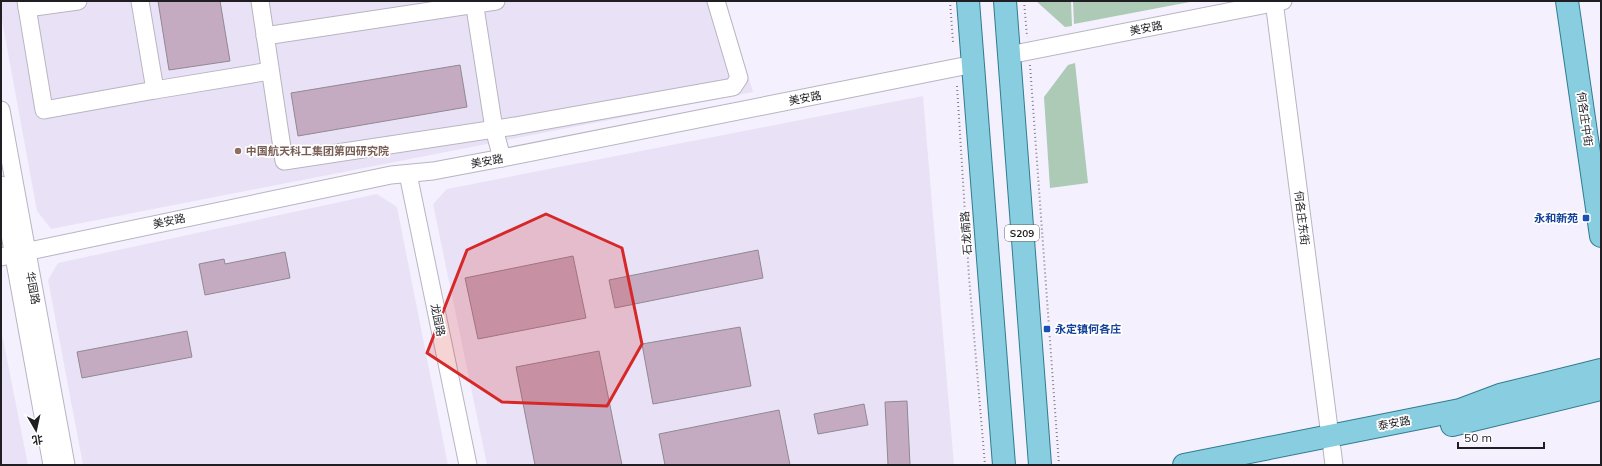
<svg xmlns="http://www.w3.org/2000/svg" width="1602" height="466" font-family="Mulish,'Noto Sans SC',sans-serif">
<rect width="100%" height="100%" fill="#f4f0fd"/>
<g fill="#e9e2f6">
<path d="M1,1H726L753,92L51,229L37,211L1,15Z"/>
<path d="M923,96L954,465H487L433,204L447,189Z"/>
<path d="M377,194L397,207L448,465H83L48,280L58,263Z"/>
<path d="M1,329L28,465H1Z"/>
</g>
<g fill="#adcab6">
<path d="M1036,1H1071L1072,26L1065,27Z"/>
<path d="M1073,1H1195L1074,24Z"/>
<path d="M1075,63L1088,183L1050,188L1044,97L1068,65Z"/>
</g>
<g fill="#c4abc2" stroke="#928892">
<path d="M158,1H220L230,61L169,70Z"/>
<path d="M460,65L467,107L298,136L291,93Z"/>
<path d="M758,250L763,278L615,308L609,280Z"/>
<path d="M285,252L290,278L205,295L199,264L224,259L225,264Z"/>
<path d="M573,256L586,318L478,339L465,278Z"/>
<path d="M740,327L751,386L653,404L642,344Z"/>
<path d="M187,331L192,357L82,378L77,352Z"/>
<path d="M599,351L622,465H535L516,367Z"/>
<path d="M907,401L910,465H888L885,402Z"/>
<path d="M864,404L868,425L818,434L814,414Z"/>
<path d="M779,410L790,465H665L659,434Z"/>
</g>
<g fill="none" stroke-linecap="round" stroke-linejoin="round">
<g stroke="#b9b4c1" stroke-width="19">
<g id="minor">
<path d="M26,1L44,110L155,90"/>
<path d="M140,1L155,90L270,71"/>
<path d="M260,1L284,161L515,126L733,87L739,78L716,1"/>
<path d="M474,1L494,129L502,158"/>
<path d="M1274,1L1330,436"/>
<path d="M27,8L78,1"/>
<path d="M265,36L496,1"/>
<path d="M1009,55L1283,1"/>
<path d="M1,110L66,465"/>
<path d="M408,174L468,465"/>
<path d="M1,185L52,465"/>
<path d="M1,257L391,175L433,171L502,158L974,64"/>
<path d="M1332,449L1334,465"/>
</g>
</g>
<g stroke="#307c90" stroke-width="24">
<g id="major">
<path d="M968,1L1004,465"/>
<path d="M1005,1L1040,465"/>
<path d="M1567,1L1601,236"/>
<path d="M1452,425L1601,389"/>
<path d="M1184,465L1460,410L1500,395L1601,370"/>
</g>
</g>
<g stroke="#84818a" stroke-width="2" stroke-dasharray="1 3" stroke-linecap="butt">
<path d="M950,1L953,42"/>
<path d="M1024,1L1027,37"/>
<path d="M1030,65L1059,465"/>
<path d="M957,86L969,277L985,465"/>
</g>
<use href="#minor" stroke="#fff" stroke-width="17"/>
<use href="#major" stroke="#88cee0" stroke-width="22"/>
</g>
<path fill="#d62828" fill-opacity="0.2" stroke="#d62828" stroke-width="3" stroke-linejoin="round" d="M546,214L622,248L642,344L607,406L502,402L427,353L467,250Z"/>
<circle fill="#8d6e63" stroke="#fff" stroke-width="1.5" cx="238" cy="151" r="4"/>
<g fill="#1a4fb4" stroke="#fff" stroke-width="1.5">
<rect x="1582" y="214" width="8" height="8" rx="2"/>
<rect x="1043" y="325" width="8" height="8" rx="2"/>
</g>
<g text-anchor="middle" stroke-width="3.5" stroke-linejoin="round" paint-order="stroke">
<rect fill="#fff" stroke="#636265" stroke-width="1" x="1005" y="225" width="34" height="16" rx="3"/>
<g font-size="10" font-weight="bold" fill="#201e23">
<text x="1022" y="237">S209</text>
</g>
<g font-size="11" fill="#201e23" stroke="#fff">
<text transform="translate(1146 28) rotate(-11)" y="4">美安路</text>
<text transform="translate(805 98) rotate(-11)" y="4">美安路</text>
<text transform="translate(1585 119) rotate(82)" y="4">何各庄中街</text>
<text transform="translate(487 161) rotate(-10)" y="4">美安路</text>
<text transform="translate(1302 218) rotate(83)" y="4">何各庄东街</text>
<text transform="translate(169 221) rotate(-12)" y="4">美安路</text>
<text transform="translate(966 233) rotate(-94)" y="4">石龙南路</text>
<text transform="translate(33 288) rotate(79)" y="4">华园路</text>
<text transform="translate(438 320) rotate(78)" y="4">龙园路</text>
<text transform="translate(1394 423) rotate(-11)" y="4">泰安路</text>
</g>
<g font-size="11" font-weight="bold" fill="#785e54" stroke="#fff" text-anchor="start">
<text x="246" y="155">中国航天科工集团第四研究院</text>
</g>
<g font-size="11" font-weight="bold" fill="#164399" stroke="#fff" text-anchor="end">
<text x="1578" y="222">永和新苑</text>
<text x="1055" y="333" text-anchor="start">永定镇何各庄</text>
</g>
</g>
<rect width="1602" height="466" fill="none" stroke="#201e23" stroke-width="4"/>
<g transform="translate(36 430) rotate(171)" stroke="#ffffff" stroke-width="3" paint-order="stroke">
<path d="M0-3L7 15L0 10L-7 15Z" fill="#201e23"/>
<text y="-6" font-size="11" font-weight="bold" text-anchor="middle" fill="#201e23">北</text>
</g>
<path d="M1458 442v6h86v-6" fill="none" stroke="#201e23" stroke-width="2"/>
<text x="1464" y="442" font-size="12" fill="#201e23" stroke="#ffffff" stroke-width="3" paint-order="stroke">50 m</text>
</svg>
